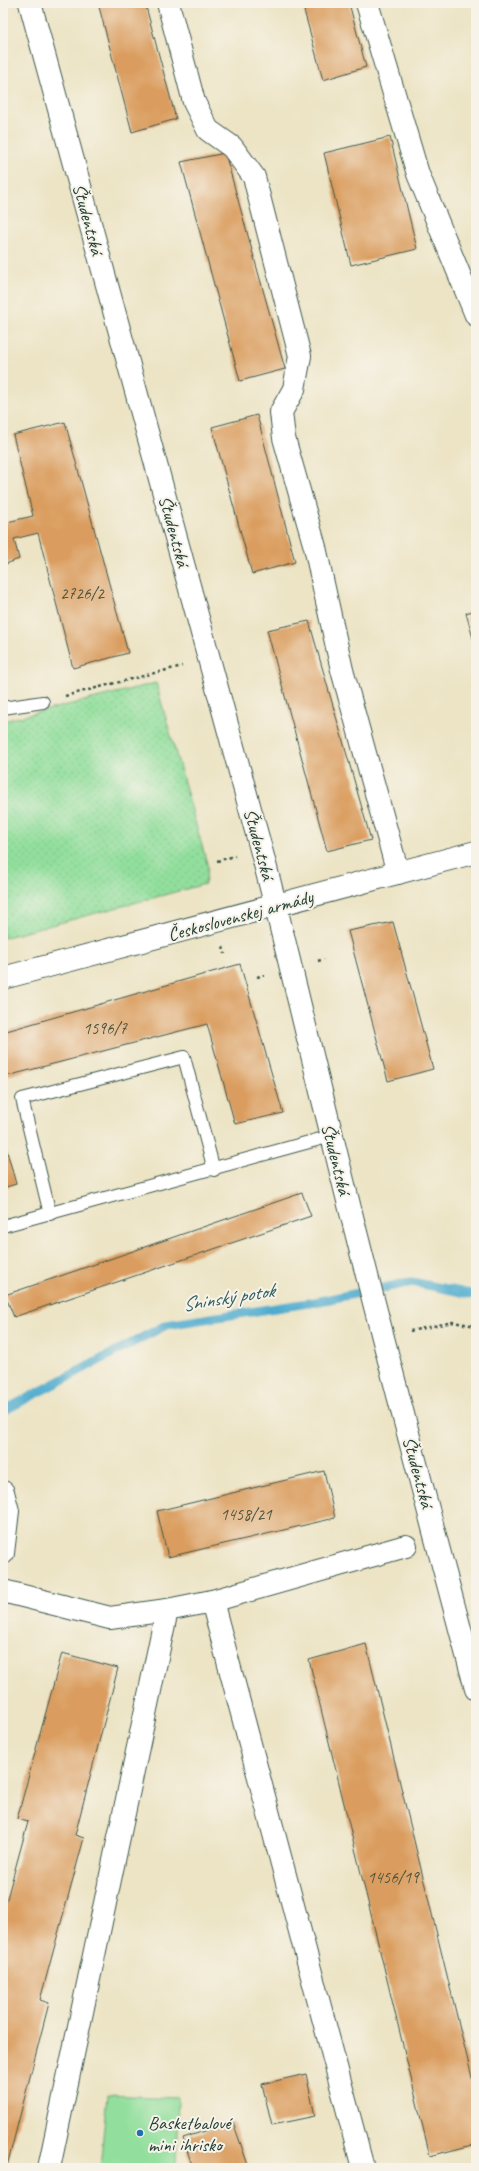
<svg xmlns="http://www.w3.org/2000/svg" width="479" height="2171" font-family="Caveat,sans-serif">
<defs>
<pattern id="park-dots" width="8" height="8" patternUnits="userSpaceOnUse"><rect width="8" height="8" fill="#92df9d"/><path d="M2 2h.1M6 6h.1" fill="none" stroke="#7dc088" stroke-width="1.8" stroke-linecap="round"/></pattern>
</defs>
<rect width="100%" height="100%" fill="#f7f3e8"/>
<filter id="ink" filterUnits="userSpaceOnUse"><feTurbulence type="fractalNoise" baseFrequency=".025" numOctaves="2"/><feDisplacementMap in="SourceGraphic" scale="8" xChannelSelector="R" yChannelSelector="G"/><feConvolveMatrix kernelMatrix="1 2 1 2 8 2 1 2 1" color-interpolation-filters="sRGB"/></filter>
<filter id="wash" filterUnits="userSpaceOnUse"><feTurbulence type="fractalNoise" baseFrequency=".012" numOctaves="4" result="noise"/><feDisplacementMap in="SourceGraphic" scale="16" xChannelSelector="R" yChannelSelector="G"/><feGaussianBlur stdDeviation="0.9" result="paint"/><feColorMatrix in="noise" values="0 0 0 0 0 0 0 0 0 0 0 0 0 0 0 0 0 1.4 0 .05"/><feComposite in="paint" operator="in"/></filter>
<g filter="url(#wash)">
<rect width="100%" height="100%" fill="#ece4c5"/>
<path fill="url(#park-dots)" stroke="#588e68" d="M156,683L208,867L205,884L3,938V721Z"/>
<path fill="#92df9d" stroke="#588e68" d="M107,2095L178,2098L176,2168H100Z"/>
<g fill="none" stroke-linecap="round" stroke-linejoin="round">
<path stroke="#50acce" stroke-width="9" d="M3,1411L166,1325L315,1302L412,1282L476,1295"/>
</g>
<g id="blocks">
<g fill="#da9d5e">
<path d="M98,3H145L176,119L132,132Z"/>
<path d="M302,3H349L366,67L323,80Z"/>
<path d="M390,137L417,249L351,265L324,153Z"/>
<path d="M225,153L285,369L240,381L181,162Z"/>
<path d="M257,415L295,562L252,574L212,427Z"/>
<path d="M65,422L128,653L73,668L38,533L14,539L19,559L3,565V523L33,516L13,435Z"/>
<path d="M476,610V649L466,613Z"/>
<path d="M309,621L371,840L327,851L267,630Z"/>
<path d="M393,922L433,1069L388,1081L348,931Z"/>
<path d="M240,964L283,1113L235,1124L207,1024L3,1077V1032Z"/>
<path d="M3,1137L16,1184L3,1188Z"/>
<path d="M302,1193L311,1216L14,1317L5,1295Z"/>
<path d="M324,1471L335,1518L168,1557L157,1511Z"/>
<path d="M366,1644L476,2094V2144L430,2156L309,1660Z"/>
<path d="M62,1653L118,1668L75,1835L84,1838L40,2000L49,2003L7,2166L3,2165V1913L28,1822L17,1819Z"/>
<path d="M306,2074L315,2116L272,2125L262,2084Z"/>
<path d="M233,2122L249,2168H193L183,2138Z"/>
</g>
</g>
</g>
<g filter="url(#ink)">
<use href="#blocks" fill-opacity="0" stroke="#3e564a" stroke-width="1"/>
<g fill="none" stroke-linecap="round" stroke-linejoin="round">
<g stroke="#3e564a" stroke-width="14">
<g id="service">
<path d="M3,708L43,702"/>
<path d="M50,1214L22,1099L184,1057L214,1170"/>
<path d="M3,1226L331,1136"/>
</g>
</g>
<g stroke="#3e564a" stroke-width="24">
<g id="minor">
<path d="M30,3L261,849C286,944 308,1041 332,1136C377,1321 427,1505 476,1689"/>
<path d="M168,3L194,102L208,130L232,147L254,177L300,356L294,389L281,412L284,438L315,547L342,670L398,873"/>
<path d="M367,3L418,174L476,315"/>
<path d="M3,978L476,852"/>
<path d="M3,1492L8,1511L3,1553"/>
<path d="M3,1591L110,1618L167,1610"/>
<path d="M212,1601L406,1546"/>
<path d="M49,2168L167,1610L212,1601L363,2168"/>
</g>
</g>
<g stroke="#3e564a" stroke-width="2.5" stroke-dasharray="3 3" stroke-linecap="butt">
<path d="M65,696L182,666"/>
<path d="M217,861L235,856"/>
<path d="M223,947L225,954"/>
<path d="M318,961L324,959"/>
<path d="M257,977L264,975"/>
<path d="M410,1331L453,1322L476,1326"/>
</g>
<use href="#service" stroke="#fff" stroke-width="12"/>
<use href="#minor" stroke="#fff" stroke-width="22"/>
</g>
</g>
<circle fill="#1f6fb2" stroke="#f7f3e8" stroke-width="1.5" cx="140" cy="2133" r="4"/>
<g text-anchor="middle" stroke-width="4" stroke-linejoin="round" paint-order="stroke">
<g font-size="17" fill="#4e553e">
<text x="82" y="599">2726/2</text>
<text x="105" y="1034">1596/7</text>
<text x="246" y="1520">1458/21</text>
<text x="393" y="1883">1456/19</text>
</g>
<g font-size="19" fill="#1f3d34" stroke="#f7f3e8">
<text transform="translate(89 219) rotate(75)" y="7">Študentská</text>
<text transform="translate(175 531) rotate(75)" y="7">Študentská</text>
<text transform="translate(260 844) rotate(75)" y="7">Študentská</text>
<text transform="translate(240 915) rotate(-15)" y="7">Československej armády</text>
<text transform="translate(337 1159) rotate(76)" y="7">Študentská</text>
<text transform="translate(419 1472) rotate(75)" y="7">Študentská</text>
</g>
<g font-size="19" fill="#1f3d34" stroke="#f7f3e8" text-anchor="start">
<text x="148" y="2129">Basketbalové<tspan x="148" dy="22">mini ihrisko</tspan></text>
</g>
<g font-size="20" font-style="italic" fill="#2e5e62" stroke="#f7f3e8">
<text transform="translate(228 1297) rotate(-9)" y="7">Sninský potok</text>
</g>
</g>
<rect width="479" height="2171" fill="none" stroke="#f7f3e8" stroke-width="16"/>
</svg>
